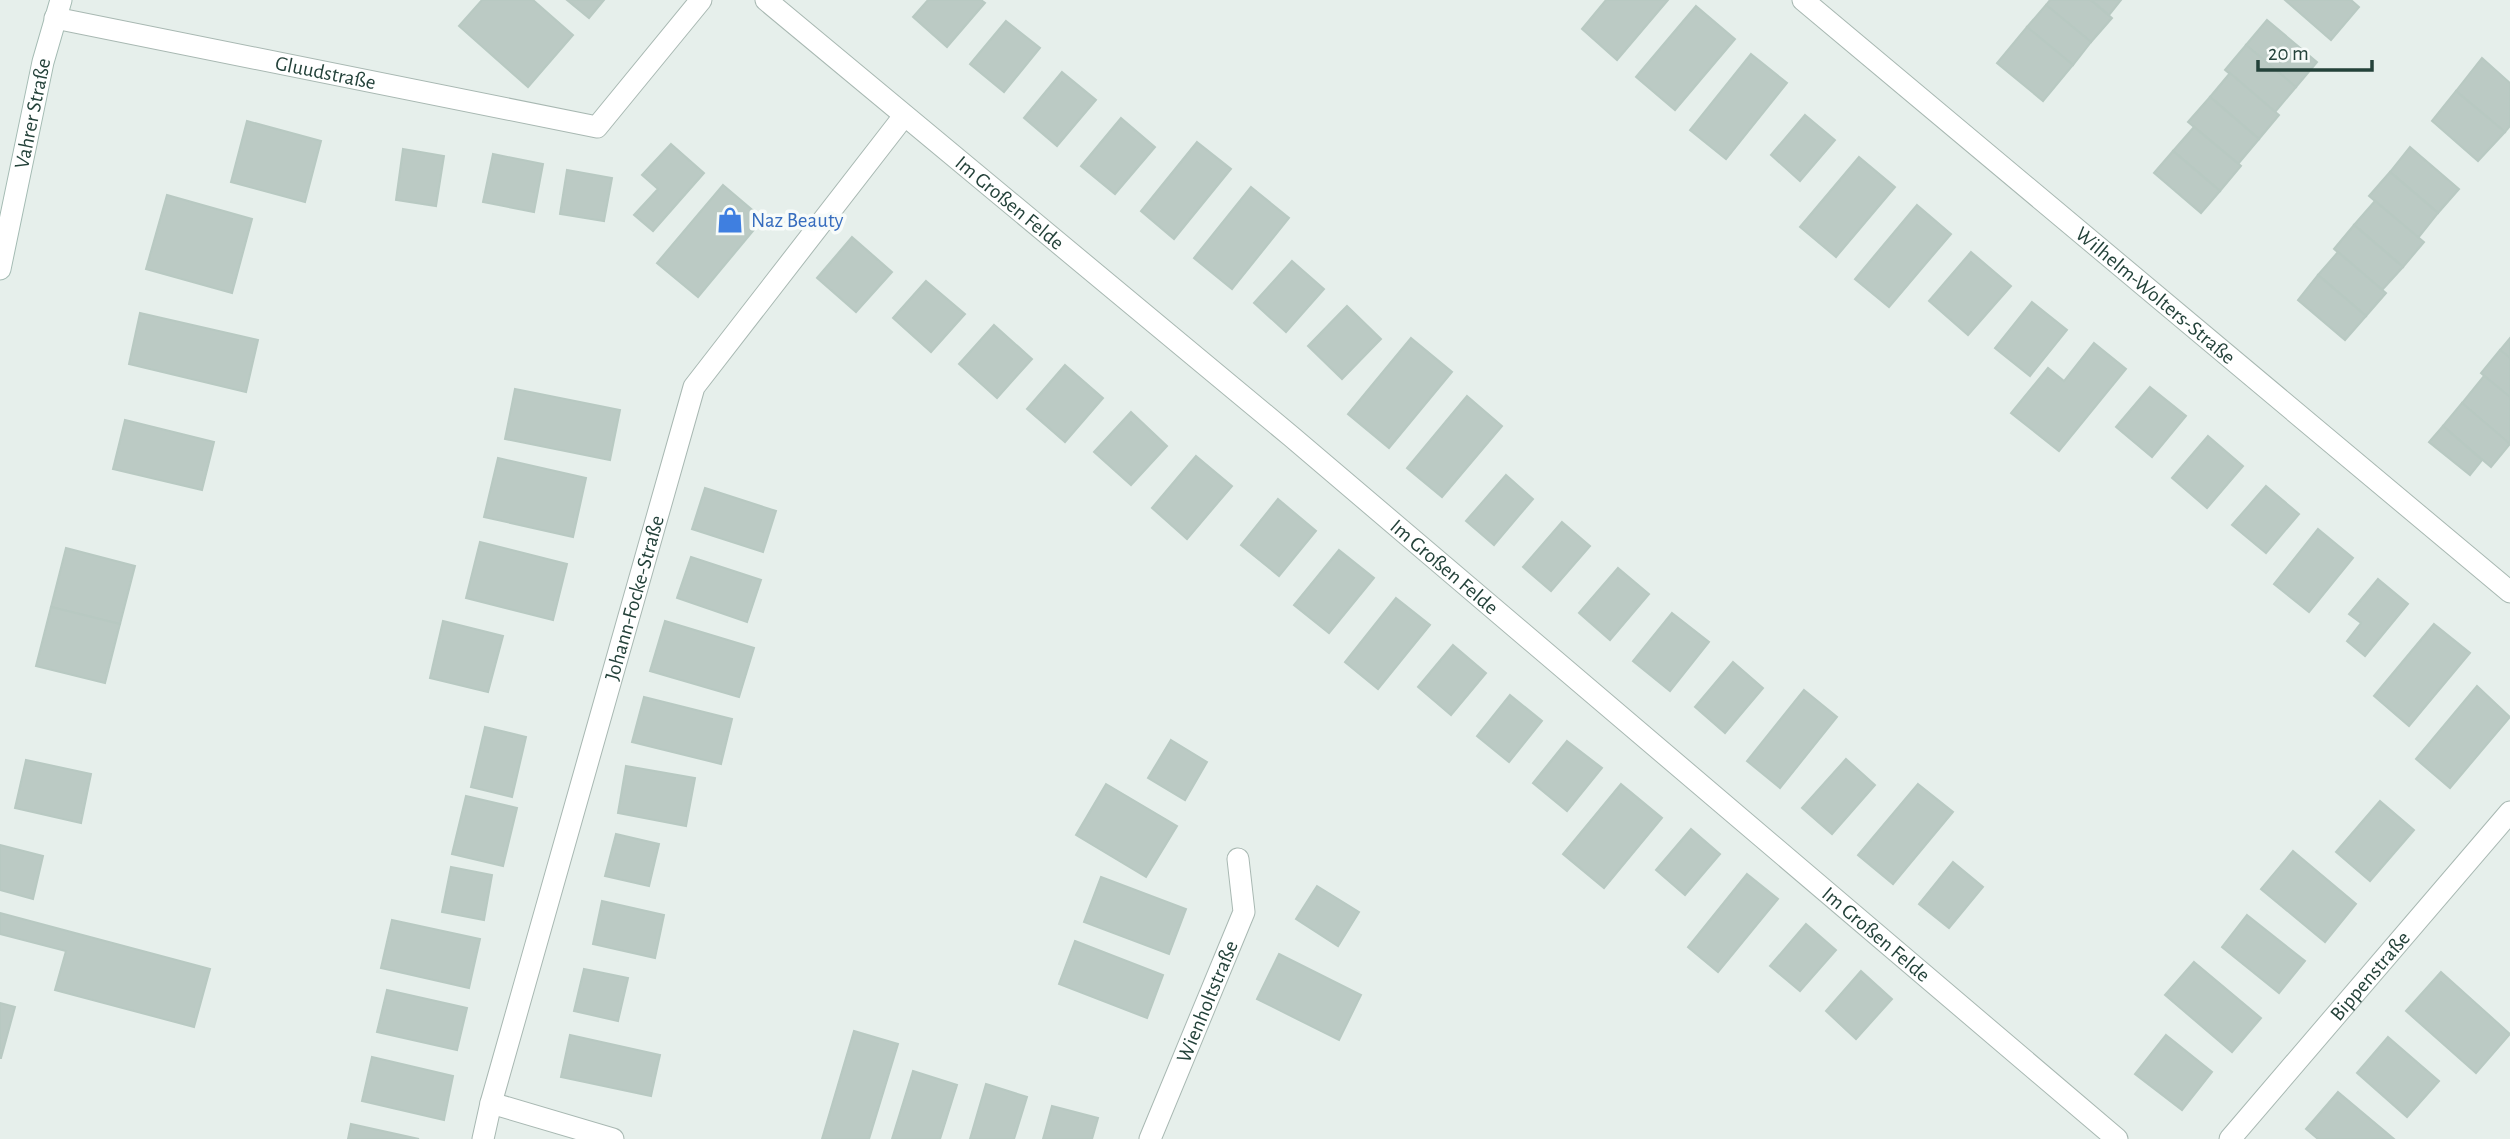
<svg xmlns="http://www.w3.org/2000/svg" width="2510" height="1139" font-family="'Alegreya Sans',sans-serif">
<rect width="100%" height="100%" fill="#e6efeb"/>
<g fill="#bbcac4" stroke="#b8c9c2" stroke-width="2">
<path d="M482,0H533L573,35L528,87L459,26Z"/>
<path d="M567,0H604L589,18Z"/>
<path d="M928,0H981L985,3L947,47L913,17Z"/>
<path d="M1606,0H1668L1617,60L1582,29Z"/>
<path d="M2050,0H2091L2112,18L2091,42L2046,5Z"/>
<path d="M2091,0H2121L2109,15Z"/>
<path d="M2285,0H2351L2359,7L2331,40Z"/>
<path d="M2046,5L2091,42L2073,65L2027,27Z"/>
<path d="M1696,6L1735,39L1675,110L1636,77Z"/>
<path d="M2267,20L2317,62L2296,87L2246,45Z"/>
<path d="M1006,21L1040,48L1004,92L970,64Z"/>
<path d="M2027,27L2073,65L2043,101L1997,63Z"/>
<path d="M2246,45L2296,87L2275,112L2225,70Z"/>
<path d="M1751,54L1787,83L1726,159L1690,130Z"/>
<path d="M2482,58L2510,83V126L2505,132L2456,91Z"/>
<path d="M1062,72L1096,100L1057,146L1024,118Z"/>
<path d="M2230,73L2279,115L2259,139L2210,97Z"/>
<path d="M2456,91L2505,132L2478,161L2432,121Z"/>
<path d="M2210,97L2259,139L2238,164L2188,122Z"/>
<path d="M1805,115L1835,140L1800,181L1771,155Z"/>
<path d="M1121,118L1155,147L1115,194L1081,166Z"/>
<path d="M247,121L321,141L305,202L231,182Z"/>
<path d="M2194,127L2241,166L2220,191L2173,151Z"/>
<path d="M1197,142L1231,169L1174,239L1141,211Z"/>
<path d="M671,144L704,173L653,231L634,215L658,189L642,175Z"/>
<path d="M2410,147L2459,189L2438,213L2390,172Z"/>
<path d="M403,149L444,156L436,206L396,200Z"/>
<path d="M2173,151L2220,191L2201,213L2154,173Z"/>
<path d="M493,154L543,164L534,212L483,202Z"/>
<path d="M1859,157L1895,187L1836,257L1800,227Z"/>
<path d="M567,170L612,178L604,221L560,214Z"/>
<path d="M2390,172L2438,213L2418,238L2369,196Z"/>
<path d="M723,185L763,219L698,297L657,263Z"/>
<path d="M1251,187L1289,218L1232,289L1194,258Z"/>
<path d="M167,195L252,219L232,293L146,269Z"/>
<path d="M2375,201L2424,242L2403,267L2354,225Z"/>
<path d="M1917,205L1951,234L1889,307L1855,279Z"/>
<path d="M2354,225L2403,267L2382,290L2334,249Z"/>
<path d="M852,237L892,272L856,312L817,278Z"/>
<path d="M1971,252L2011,286L1968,335L1929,301Z"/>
<path d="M2338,252L2386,293L2366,316L2318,275Z"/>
<path d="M1292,261L1324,289L1286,332L1254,303Z"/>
<path d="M2318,275L2366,316L2345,340L2298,300Z"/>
<path d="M926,281L965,314L931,352L893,318Z"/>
<path d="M2032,302L2067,330L2030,376L1995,348Z"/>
<path d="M1347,306L1381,339L1342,379L1308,346Z"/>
<path d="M140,313L258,340L246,392L129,364Z"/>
<path d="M994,325L1032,359L997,398L959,364Z"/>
<path d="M1411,338L1452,372L1389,448L1348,414Z"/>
<path d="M2510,338V358L2500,350Z"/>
<path d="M2094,343L2126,369L2059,451L2011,413L2048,368L2064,381Z"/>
<path d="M2500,350L2510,358V397L2481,373Z"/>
<path d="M1065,365L1103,398L1065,442L1027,409Z"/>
<path d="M2484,376L2510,397V444L2462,403Z"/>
<path d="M2150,387L2186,416L2152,457L2116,427Z"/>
<path d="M515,389L620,410L610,460L505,439Z"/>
<path d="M1467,396L1502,426L1442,497L1407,468Z"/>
<path d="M2462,403L2510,444L2491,467L2443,426Z"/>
<path d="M1131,412L1167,446L1131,485L1094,452Z"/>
<path d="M125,420L214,442L202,490L113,469Z"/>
<path d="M2443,426L2482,460L2470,475L2429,442Z"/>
<path d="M2208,436L2243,466L2207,508L2172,478Z"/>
<path d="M1196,456L1232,486L1187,539L1152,508Z"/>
<path d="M498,458L586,478L573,537L484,517Z"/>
<path d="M1506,475L1533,499L1494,545L1466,521Z"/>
<path d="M2266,486L2299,514L2266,553L2232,525Z"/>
<path d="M705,488L776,511L763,552L692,529Z"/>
<path d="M1278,499L1316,531L1279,576L1241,545Z"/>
<path d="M1562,522L1590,546L1551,591L1523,567Z"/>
<path d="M2318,529L2353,558L2309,612L2274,584Z"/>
<path d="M480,542L567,564L553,620L466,598Z"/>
<path d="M66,548L135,566L120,624L51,607Z"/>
<path d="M1339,550L1374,578L1329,633L1294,605Z"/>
<path d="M691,557L761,580L747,622L677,598Z"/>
<path d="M1618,568L1649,594L1610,640L1579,613Z"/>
<path d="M2378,579L2408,604L2365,656L2347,641L2361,623L2349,614Z"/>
<path d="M1396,598L1430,625L1378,689L1345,662Z"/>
<path d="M51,607L120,624L105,683L36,666Z"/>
<path d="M1672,613L1709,642L1670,691L1633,661Z"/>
<path d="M443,621L503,636L488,692L430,678Z"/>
<path d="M665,621L754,648L739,697L650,671Z"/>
<path d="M2434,624L2470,653L2409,726L2374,696Z"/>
<path d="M1453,645L1486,673L1451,715L1418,687Z"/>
<path d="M1733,662L1763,688L1725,733L1695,707Z"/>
<path d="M2477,686L2510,717L2450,788L2416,759Z"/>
<path d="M1804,690L1837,717L1780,788L1747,761Z"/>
<path d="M1510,695L1542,721L1509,762L1477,736Z"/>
<path d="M644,697L732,719L721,764L632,742Z"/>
<path d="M485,727L526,737L512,797L471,787Z"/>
<path d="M1171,740L1207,762L1185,800L1148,778Z"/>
<path d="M1567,741L1602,768L1567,811L1533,783Z"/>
<path d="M1846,759L1875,785L1832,834L1802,808Z"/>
<path d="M26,760L91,774L81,823L15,808Z"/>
<path d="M626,766L695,778L686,826L618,813Z"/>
<path d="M1106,784L1177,826L1146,877L1076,835Z"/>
<path d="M1621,784L1662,818L1604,888L1563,854Z"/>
<path d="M1918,784L1953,812L1893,884L1858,855Z"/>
<path d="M466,796L517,808L503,866L452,854Z"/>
<path d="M2380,801L2414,830L2370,881L2336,852Z"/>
<path d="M1691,829L1720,854L1685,895L1656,870Z"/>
<path d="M616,834L659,844L649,886L605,876Z"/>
<path d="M0,845L43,856L33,899L0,890Z"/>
<path d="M2293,851L2356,904L2325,942L2261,889Z"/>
<path d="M1953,862L1983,887L1949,928L1919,904Z"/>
<path d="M451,867L492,875L484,920L442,912Z"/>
<path d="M1747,874L1778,899L1718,972L1688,947Z"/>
<path d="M1101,877L1186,909L1169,954L1084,922Z"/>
<path d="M1317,886L1359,912L1338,946L1296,919Z"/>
<path d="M602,901L664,915L655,958L593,944Z"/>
<path d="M0,913L210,969L194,1027L55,990L66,951L0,934Z"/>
<path d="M2247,915L2305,961L2279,993L2222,947Z"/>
<path d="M392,920L480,939L469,988L381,968Z"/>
<path d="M1806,924L1836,950L1800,991L1770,966Z"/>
<path d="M1075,941L1163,975L1147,1018L1059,984Z"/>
<path d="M1279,954L1361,995L1339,1040L1257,999Z"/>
<path d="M2194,962L2261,1018L2232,1052L2165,995Z"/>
<path d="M584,969L628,978L618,1021L574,1011Z"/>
<path d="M1861,971L1892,999L1856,1039L1826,1011Z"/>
<path d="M2441,972L2510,1034L2476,1073L2406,1011Z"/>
<path d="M387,990L467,1008L457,1050L377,1032Z"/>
<path d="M0,1003L15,1007L1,1058H0Z"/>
<path d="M854,1031L898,1044L869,1139H822Z"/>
<path d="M570,1035L660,1055L651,1096L561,1077Z"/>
<path d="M2166,1035L2212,1072L2182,1110L2135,1074Z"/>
<path d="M2388,1037L2439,1081L2407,1117L2357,1073Z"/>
<path d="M372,1057L453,1076L444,1120L362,1101Z"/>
<path d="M913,1071L957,1085L940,1139H892Z"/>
<path d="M986,1084L1027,1097L1014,1139H970Z"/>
<path d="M2338,1092L2394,1139H2318L2306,1129Z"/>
<path d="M1052,1106L1098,1118L1092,1139H1043Z"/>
<path d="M351,1124L419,1139H348Z"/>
</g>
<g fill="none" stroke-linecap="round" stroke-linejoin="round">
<g stroke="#a8b8b2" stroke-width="23">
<g id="minor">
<path id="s1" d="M766,0L1292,437L2117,1139"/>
<path id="s2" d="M1803,0L2510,592"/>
<path id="s3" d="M55,18L597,127L701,0"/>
<path d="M491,1103L613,1139"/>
<path id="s4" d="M483,1139L491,1103L694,387L904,116"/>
<path id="s5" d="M1150,1139L1244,912L1238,859"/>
<path id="s6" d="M2230,1139L2510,812"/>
</g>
</g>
<g stroke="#a4bbb3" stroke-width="23">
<g id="secondary">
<path id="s7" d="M0,269L43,62L61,0"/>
</g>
</g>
<use href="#minor" stroke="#fff" stroke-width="21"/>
<use href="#secondary" stroke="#fff" stroke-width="21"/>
</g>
<defs>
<g id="shop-bare" transform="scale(2.1)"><path d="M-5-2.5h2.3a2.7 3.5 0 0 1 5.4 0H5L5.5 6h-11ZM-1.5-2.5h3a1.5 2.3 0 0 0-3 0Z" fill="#3f7fe0" stroke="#f7fbf9" stroke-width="2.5" paint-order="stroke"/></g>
</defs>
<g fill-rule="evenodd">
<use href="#shop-bare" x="730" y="220"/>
</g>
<g text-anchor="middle" stroke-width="7" stroke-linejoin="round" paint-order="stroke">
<g font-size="21" fill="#24423a" stroke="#f7fbf9">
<text dy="7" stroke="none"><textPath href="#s3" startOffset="276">Gluudstraße</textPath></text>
<text dy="7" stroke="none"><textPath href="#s7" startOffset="159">Vahrer Straße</textPath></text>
<text dy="7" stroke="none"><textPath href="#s1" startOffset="317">Im Großen Felde</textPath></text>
<text dy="7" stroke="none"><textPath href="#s2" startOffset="460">Wilhelm-Wolters-Straße</textPath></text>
<text dy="7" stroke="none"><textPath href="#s1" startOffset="884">Im Großen Felde</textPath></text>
<text dy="7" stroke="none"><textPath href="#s4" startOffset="562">Johann-Focke-Straße</textPath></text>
<text dy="7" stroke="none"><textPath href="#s1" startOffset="1451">Im Großen Felde</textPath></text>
<text dy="7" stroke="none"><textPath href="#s6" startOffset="215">Bippenstraße</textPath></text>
<text dy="7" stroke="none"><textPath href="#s5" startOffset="149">Wienholtstraße</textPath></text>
</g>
<g font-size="21" fill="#366cbe" stroke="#f7fbf9" text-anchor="start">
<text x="751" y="227">Naz Beauty</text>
</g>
</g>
<path d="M2258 60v10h114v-10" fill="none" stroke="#24423a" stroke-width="3.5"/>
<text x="2268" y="60" font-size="21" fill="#24423a" stroke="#f7fbf9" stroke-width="5" paint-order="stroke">20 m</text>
</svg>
